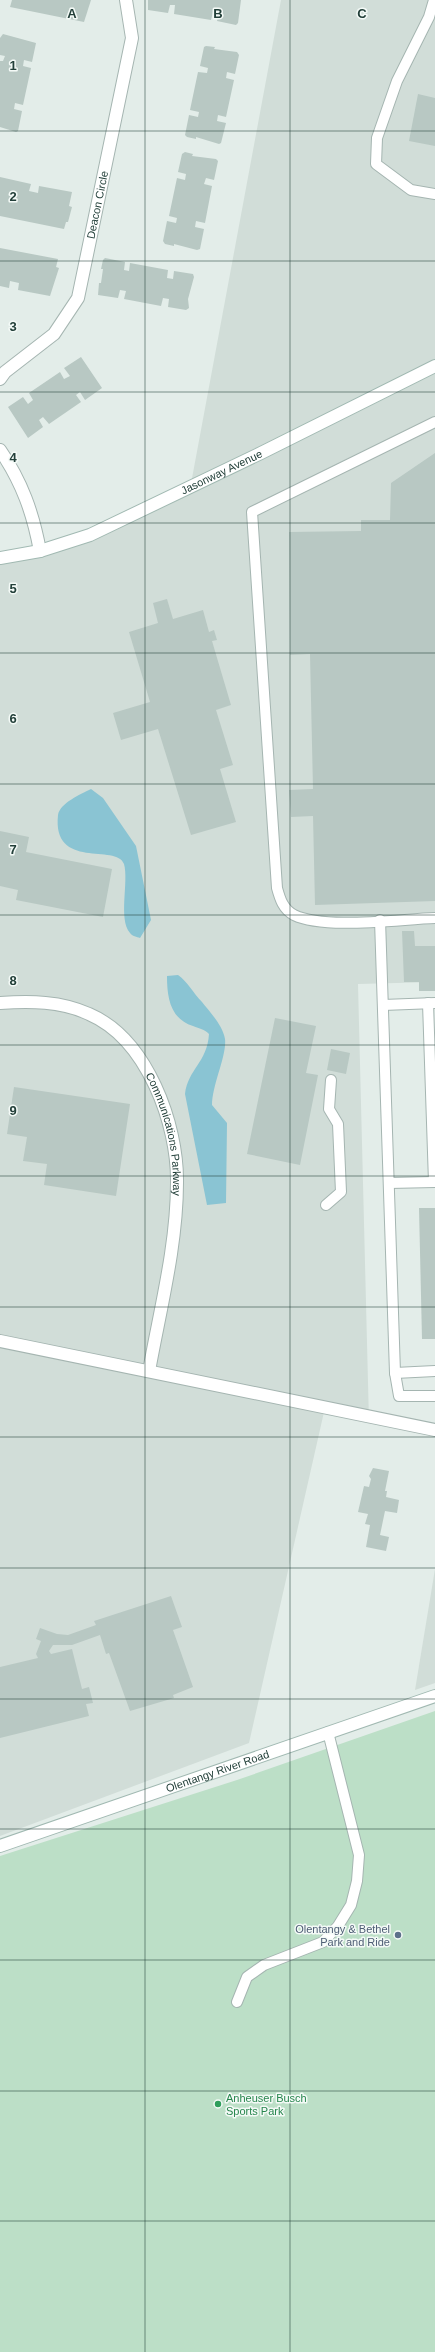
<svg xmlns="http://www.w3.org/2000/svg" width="435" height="2352" font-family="Helvetica,sans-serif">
<rect width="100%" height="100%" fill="#e3ede9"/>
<g fill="#d1ddd8">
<path d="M281,0H435V982L358,984L369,1422L324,1412L249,1743L0,1836V559L21,556L190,489Z"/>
<path d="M435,1569V1683L415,1690Z"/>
</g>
<path fill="#bcdfc7" d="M435,1711V2352H0V1856L237,1780Z"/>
<g fill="#8ac4d3">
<path d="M91,789L103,798L136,846L151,920L140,938C137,937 132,936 130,933C118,919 129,882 124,864C117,843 52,871 58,815C60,803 81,794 91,789Z"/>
<path d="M178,975C188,982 193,993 202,1002C210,1012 223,1026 225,1039C227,1055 212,1085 212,1105L227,1123L226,1203L207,1205L185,1094C188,1069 207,1063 209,1034C204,1029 200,1029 193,1026C170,1019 167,997 167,976Z"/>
</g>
<g fill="#b8c8c3">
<path d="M12,0H91L84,22L10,7Z"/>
<path d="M148,0H241L238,23L236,25L217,21L219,13L213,12L211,20L174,14L175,5H170L168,13L148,10Z"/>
<path d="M3,34L36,43L32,62L24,60L23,66L31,68L23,105L15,103L14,109L22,111L18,131L16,132L0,127V61H3L5,56L0,55V38Z"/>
<path d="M206,46L215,47L214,49L237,52L239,55L235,74L227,72L226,78L234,80L226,117L218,115L217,121L226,123L221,143L219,144L196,137V139L187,137L185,135L189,115L198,117L199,112L190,110L198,72L207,73L208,68L200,66L204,47Z"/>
<path d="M418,94L435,98V146L409,141Z"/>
<path d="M185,152L193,154L192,156L216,159L218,161L214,180L206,178L204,184L212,186L205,223L196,221L195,227L204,229L200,249L197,250L174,244V246L165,244L163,241L167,221L176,223L177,218L169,216L177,178L185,180L186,174L178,172L182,154Z"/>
<path d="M0,177L31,184L29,191L38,193L39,186L72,192L69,206L72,207L68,222H66L64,229L0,216Z"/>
<path d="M0,248L58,259L56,267L59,268L50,296L18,290L19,283L10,281L9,288L0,286Z"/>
<path d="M105,258L125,262L124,270L129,271L130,263L168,270L167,278L173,279L174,271L193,274L194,277L188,299L189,308L186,310L168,307L169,299L163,298L161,306L124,299L126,291L120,290L118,298L98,295L99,283H101L103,269H101L103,260Z"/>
<path d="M81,357L102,388L85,400L80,392L76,395L81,402L49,424L43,417L39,420L43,427L28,438L8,407L23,397L28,404L33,400L29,393L60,372L64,379L70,376L64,368Z"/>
<path d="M435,453V901L315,905L313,816L291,817L289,790L313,789L310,654L290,655L289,532L361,531V520H390L391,483Z"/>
<path d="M167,599L173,619L203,610L209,632L214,630L217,640L212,641L231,705L216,710L233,765L220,769L236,822L191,835L158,729L121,740L113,713L150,702L129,632L158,623L153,603Z"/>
<path d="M0,831L29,837L26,852L112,869L103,917L16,900L18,890L0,886Z"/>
<path d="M402,931H414L415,946H435V991H419V982H404Z"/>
<path d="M275,1018L316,1026L306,1073L318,1075L300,1165L247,1154Z"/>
<path d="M331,1049L350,1053L346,1074L327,1070Z"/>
<path d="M14,1087L130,1104L116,1196L44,1185L47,1164L23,1161L27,1137L7,1134Z"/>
<path d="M419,1208H435V1339H422Z"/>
<path d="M373,1468L389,1471L385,1491H387L386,1497L399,1500L397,1513L385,1511L380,1535L389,1537L386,1551L366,1547L370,1525L365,1524L368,1514L358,1512L364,1486L369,1487L371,1479L369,1476Z"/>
<path d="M171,1596L182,1627L173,1630L193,1687L173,1695L174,1698L130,1711L109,1653L106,1654L100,1635L72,1645H53L49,1651L51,1654L72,1649L82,1689L89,1687L93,1703L86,1704L89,1716L0,1738V1667L38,1658L36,1654L41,1641L36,1639L40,1628L57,1634L68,1635L96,1625L94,1621Z"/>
</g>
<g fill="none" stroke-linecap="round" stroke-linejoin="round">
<g stroke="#a5b5b1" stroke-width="12">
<g id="lane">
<path d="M434,0L429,17L397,81L377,138L376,164L411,190L435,194"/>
<path d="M435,422L252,512L277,888C280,899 283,909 294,915C325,930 400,919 435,918"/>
<path d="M380,920L395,1373L435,1371"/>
<path d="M428,1003L434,1182"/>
<path d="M383,1005L435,1003"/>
<path d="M389,1183L435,1182"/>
<path d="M326,1205L341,1192L338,1124L329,1109L331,1080"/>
<path d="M395,1373L399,1396H435"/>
<path d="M237,2002L247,1977L264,1965L323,1942L338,1926L351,1905L357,1881L359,1855L328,1732"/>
</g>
</g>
<g stroke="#a5b5b1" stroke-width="14">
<g id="street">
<path id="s1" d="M0,379L5,372L54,334L78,298L132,38L126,0"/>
<path d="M0,450C22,482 33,513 40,551"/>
<path id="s2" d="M0,1003C30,1001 61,1001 89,1014C147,1039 178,1124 177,1183C177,1245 160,1310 149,1371"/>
<path d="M0,1341L435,1430"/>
</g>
</g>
<g stroke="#a1b9b2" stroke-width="14">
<g id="secondary">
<path id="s3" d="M0,558L40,551L90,535L261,453L435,366"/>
<path id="s4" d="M0,1846L435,1696"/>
</g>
</g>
<use href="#lane" stroke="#fff" stroke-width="10"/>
<use href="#street" stroke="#fff" stroke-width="12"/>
<use href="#secondary" stroke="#fff" stroke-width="12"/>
</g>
<path fill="none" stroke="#223f39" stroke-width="1" stroke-opacity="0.55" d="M145,0V2352M290,0V2352M0,131H435M0,261H435M0,392H435M0,523H435M0,653H435M0,784H435M0,915H435M0,1045H435M0,1176H435M0,1307H435M0,1437H435M0,1568H435M0,1699H435M0,1829H435M0,1960H435M0,2091H435M0,2221H435"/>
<circle fill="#5c6f8a" stroke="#f4faf7" stroke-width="1.5" cx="398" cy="1935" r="4"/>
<circle fill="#2e9e5b" stroke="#f4faf7" stroke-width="1.5" cx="218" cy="2104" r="4"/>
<g text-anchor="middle" stroke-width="3" stroke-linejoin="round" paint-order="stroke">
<g font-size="11" fill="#223f39" stroke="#f4faf7">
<text dy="4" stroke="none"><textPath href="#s1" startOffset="209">Deacon Circle</textPath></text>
<text dy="4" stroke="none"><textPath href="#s3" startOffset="239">Jasonway Avenue</textPath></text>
<text dy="4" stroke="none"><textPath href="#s2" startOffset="240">Communications Parkway</textPath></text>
<text dy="4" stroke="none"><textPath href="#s4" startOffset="230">Olentangy River Road</textPath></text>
</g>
<g font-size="11" fill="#4e5e75" stroke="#f4faf7" text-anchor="end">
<text x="390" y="1933">Olentangy &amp; Bethel<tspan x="390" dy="13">Park and Ride</tspan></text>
</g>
<g font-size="11" fill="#27864d" stroke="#f4faf7" text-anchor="start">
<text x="226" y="2102">Anheuser Busch<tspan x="226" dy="13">Sports Park</tspan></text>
</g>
</g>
<g font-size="13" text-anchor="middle" font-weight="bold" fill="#223f39" stroke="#f4faf7" stroke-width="3" stroke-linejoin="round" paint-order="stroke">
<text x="72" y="18">A</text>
<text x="218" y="18">B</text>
<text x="362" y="18">C</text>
<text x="13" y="70">1</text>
<text x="13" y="201">2</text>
<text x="13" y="331">3</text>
<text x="13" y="462">4</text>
<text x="13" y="593">5</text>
<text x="13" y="723">6</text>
<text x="13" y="854">7</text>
<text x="13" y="985">8</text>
<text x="13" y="1115">9</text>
</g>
</svg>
